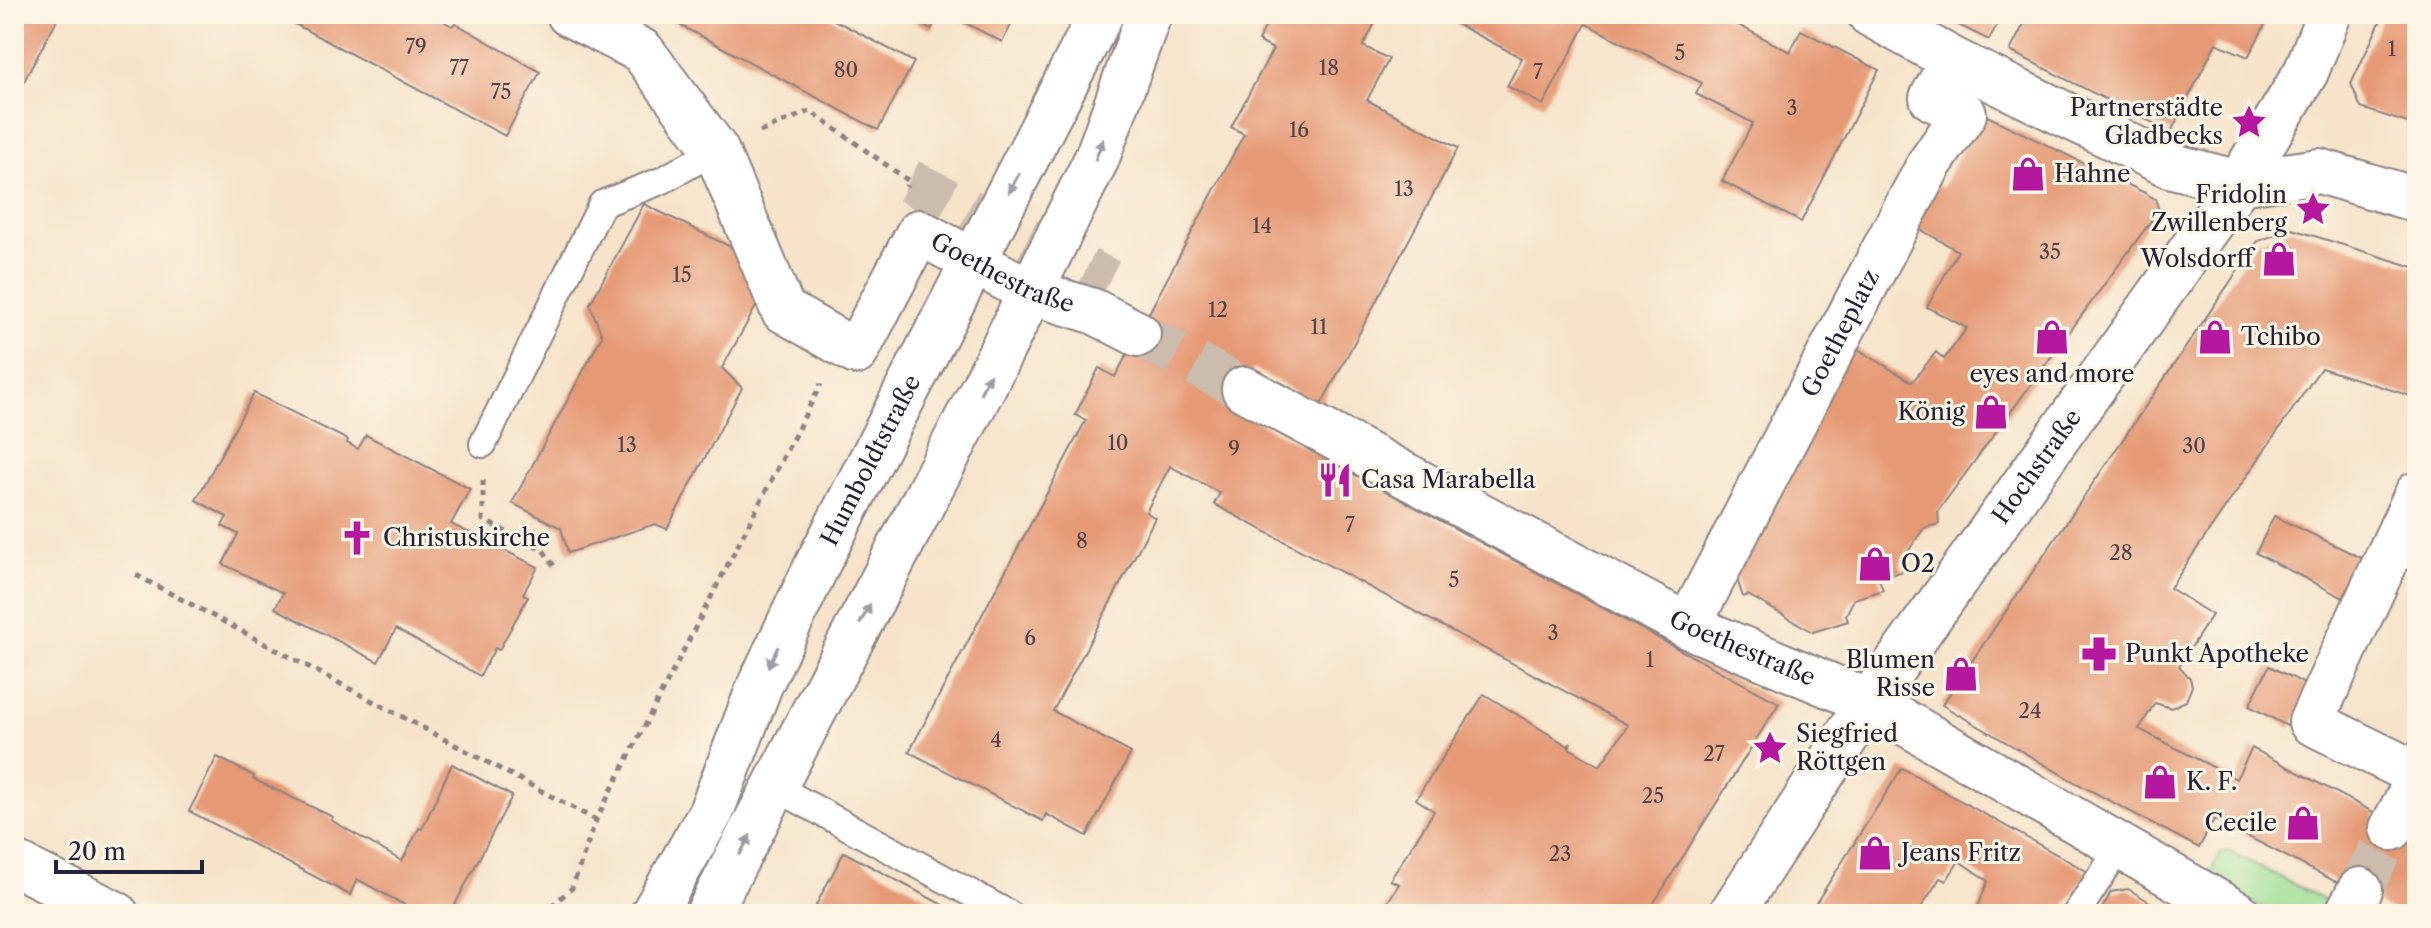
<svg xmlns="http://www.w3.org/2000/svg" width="2431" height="928" font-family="'Libre Caslon Text',serif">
<rect width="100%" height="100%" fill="#fcf5e5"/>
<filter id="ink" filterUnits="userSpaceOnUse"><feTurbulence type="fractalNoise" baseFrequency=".0125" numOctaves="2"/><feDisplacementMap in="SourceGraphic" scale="16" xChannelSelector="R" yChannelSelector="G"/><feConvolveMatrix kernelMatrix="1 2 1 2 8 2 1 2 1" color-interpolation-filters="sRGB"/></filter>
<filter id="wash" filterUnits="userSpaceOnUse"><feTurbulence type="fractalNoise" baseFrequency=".006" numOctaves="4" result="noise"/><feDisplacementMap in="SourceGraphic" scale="32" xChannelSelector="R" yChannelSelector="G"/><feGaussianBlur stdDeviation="1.8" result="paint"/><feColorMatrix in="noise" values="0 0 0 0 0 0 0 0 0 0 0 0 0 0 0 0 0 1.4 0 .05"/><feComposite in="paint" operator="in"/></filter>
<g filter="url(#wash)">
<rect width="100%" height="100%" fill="#f6e3c9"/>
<path fill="#9bde96" stroke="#5e8068" stroke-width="2" d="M2229,851L2328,902L2322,914H2275L2207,878L2221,853Z"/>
<g id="blocks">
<g fill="#e59974">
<path d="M14,14H60L14,100Z"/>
<path d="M276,14H431L452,26L455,23L540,72L505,136Z"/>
<path d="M659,14H823L914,62L878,130Z"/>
<path d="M900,14H939L931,30Z"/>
<path d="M948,14H1017L1002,42Z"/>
<path d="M1272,14H1380L1363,46L1389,59L1367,100L1458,148L1321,405L1254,369L1233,409L1779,703L1647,914H1380L1399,884L1390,880L1434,811L1416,799L1484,694L1568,746L1571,742L1569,748L1600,766L1628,725L1214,504L1220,493L1170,466L1146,512L1155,518L1053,711L1131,753L1087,836L1046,814L1043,821L909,752L1086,420L1075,415L1099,368L1115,377L1244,134L1231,127L1273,49L1258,41Z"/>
<path d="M1437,14H1717L1790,52L1801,30L1879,70L1801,222L1722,181L1753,123L1696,94L1702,83L1586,24L1543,105L1507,86L1522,58Z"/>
<path d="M1936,14H2002L1989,40Z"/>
<path d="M2029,14H2271L2248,57L2216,43L2171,132L2010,51Z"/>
<path d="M2384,14H2417V126L2361,108L2351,84Z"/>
<path d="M1981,113L2145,193L2155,199L2159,210L1938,511L1939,524L1924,528L1900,563L1903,571L1879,579L1883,590L1854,599L1846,615L1848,621L1813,632L1748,595L1743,597L1728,552L1841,339L1912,382L1936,352L1944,359L1967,328L1927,307L1958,251L1904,220L1925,178L1943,187Z"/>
<path d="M644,204L755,259L764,292L722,368L742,388L667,529L655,524L568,553L561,528L512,503L602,336L590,304Z"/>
<path d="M2292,229L2417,268V398L2321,368L2170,588L2212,615L2179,666L2190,678L2192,686L2186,701L2171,708L2155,703L2139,729L2236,779L2252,748L2375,813L2373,818L2417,834V914H2397L2377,903L2379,899L2340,879L2338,883L2214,819L2199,848L2078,784L1942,705L2258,241Z"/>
<path d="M254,393L348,440L347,443L358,449L366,435L470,489L451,524L538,567L523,594L528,597L499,650L495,648L480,676L396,629L378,662L275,608L283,593L223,564L238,534L222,526L227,517L196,500Z"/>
<path d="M2274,516L2372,563L2353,603L2256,553Z"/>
<path d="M2269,666L2311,687L2291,728L2249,706Z"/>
<path d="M217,757L254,776L253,779L333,817L331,820L402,861L419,828L422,829L452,764L512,796L450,914H421L357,879L350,895L189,811Z"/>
<path d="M1902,768L2088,872L2059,914H1975L1988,881L1959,861L1946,881L1940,878L1917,914H1809Z"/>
<path d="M844,852L950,909L947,914H834L816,905Z"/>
<path d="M2128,889L2170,914H2099L2111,892Z"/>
</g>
</g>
</g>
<g filter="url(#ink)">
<use href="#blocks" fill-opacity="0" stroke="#8c8282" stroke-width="2"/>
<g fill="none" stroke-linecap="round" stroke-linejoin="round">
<g stroke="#ccbcad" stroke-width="44" stroke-dasharray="44 22" stroke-linecap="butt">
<path d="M909,181L1109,281"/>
<path d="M1138,334L1244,389"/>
<path d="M2360,890L2392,828"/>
</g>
<g stroke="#8c8282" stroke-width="30">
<g id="lane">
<path d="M483,444L602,204L663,180L716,150"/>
<path d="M775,787L1009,914"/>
<path d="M2076,914L2121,845"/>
</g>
</g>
<g stroke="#8c8282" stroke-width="48">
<g id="street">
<path id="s1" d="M569,14L642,51L716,150L783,310L856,352L919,232L1031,292L1093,311L1138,334"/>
<path d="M1870,14L1953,60L2169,165L2239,183L2319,171L2417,200"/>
<path id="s2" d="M1244,389L1688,626L1869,702L2238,914"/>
<path d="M2417,494L2311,722L2417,774"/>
<path id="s3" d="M1688,626L1899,221L1930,163L1964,114L1932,98L1953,60"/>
<path d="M2392,828L2417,781"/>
<path id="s4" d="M1731,914L1869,702L2239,183L2306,72L2329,14"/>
<path d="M2347,914L2360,890"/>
</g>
</g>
<g stroke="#8c8282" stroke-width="48">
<g id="secondary">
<path d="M14,863L116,914"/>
<path id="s5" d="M653,914L711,812L760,685L819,561L1101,14"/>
<path d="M708,914L983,388L1097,158L1149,14"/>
</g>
</g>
<g stroke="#8c8282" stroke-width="5" stroke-dasharray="6 6" stroke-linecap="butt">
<path d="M760,132L810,111L909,181L906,187"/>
<path d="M483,480V520L543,550L557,570"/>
<path d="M136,575L596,820"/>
<path d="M542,914L572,888L596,820L821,384"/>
</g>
<use href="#lane" stroke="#fff" stroke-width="26"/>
<use href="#street" stroke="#fff" stroke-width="44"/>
<use href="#secondary" stroke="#fff" stroke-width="44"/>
</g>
<defs><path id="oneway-solid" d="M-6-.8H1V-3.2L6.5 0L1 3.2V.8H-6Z" transform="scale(2)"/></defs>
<g fill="#9c9ca7">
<use href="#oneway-solid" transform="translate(1099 150) rotate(-69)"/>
<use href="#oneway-solid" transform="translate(1014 183) rotate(118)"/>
<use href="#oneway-solid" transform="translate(985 384) rotate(-63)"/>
<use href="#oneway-solid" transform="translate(865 614) rotate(-62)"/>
<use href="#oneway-solid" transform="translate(773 657) rotate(116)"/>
<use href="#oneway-solid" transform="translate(745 845) rotate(-62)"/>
</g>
</g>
<defs>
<g id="sight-bare" transform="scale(2.76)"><path d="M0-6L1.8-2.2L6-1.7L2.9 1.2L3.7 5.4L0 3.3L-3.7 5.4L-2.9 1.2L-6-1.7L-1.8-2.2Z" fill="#b5179e" stroke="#fcf5e5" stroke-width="2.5" paint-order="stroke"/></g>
<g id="shop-bare" transform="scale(2.76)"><path d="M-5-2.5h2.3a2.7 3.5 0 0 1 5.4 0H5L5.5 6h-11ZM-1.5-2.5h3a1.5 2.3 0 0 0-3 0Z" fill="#b5179e" stroke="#fcf5e5" stroke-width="2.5" paint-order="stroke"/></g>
<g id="restaurant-bare" transform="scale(2.76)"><path d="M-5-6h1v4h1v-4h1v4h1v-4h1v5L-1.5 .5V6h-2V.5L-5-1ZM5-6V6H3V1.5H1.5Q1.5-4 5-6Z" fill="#b5179e" stroke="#fcf5e5" stroke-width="2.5" paint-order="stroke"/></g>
<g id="church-bare" transform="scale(2.76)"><path d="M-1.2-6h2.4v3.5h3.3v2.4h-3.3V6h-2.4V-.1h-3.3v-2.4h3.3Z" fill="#b5179e" stroke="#fcf5e5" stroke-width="2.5" paint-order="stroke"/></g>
<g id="pharmacy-bare" transform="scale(2.76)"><path d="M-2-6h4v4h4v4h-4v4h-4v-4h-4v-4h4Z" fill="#b5179e" stroke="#fcf5e5" stroke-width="2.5" paint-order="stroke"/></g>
</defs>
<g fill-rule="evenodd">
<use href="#sight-bare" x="2249" y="122"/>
<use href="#shop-bare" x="2028" y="174"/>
<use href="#sight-bare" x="2313" y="209"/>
<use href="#shop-bare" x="2279" y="259"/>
<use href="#shop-bare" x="2052" y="337"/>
<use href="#shop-bare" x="2215" y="337"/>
<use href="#shop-bare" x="1991" y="412"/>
<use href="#restaurant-bare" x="1335" y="480"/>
<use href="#church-bare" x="357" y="538"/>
<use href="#shop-bare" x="1875" y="564"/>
<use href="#pharmacy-bare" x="2099" y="654"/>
<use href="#shop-bare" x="1961" y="674"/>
<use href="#sight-bare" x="1770" y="748"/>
<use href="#shop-bare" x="2160" y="782"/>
<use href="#shop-bare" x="2303" y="823"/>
<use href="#shop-bare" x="1875" y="853"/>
</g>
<g text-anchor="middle" stroke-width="6" stroke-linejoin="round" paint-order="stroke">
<g font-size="20" fill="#534049">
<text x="416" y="54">79</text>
<text x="2392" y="56">1</text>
<text x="1680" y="60">5</text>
<text x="459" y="75">77</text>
<text x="1329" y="75">18</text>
<text x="846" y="77">80</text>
<text x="1538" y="79">7</text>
<text x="501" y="99">75</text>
<text x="1792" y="115">3</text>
<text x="1299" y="137">16</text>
<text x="1404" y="196">13</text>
<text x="1262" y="233">14</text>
<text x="2050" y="259">35</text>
<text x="682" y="282">15</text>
<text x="1218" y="317">12</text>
<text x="1319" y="334">11</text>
<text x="1118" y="450">10</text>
<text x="627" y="452">13</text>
<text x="2194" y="453">30</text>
<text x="1234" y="456">9</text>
<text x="1350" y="532">7</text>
<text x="1082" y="548">8</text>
<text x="2121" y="560">28</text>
<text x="1454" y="587">5</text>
<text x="1553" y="640">3</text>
<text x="1030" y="645">6</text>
<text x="1650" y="667">1</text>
<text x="2030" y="718">24</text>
<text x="996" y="747">4</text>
<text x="1714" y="761">27</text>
<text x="1653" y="803">25</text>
<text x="1560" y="861">23</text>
</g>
<g font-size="24" fill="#22223b" stroke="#fcf5e5" text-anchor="start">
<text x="2223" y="116" text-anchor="end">Partnerstädte<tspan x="2223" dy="28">Gladbecks</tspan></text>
<text x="2054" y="182">Hahne</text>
<text x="2287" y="203" text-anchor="end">Fridolin<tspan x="2287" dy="28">Zwillenberg</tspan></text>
<text x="2253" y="267" text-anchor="end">Wolsdorff</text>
<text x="2241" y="345">Tchibo</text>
<text x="2052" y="382" text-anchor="middle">eyes and more</text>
<text x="1965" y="420" text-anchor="end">König</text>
<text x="1361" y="488">Casa Marabella</text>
<text x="383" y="546">Christuskirche</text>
<text x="1901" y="572">O2</text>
<text x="2125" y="662">Punkt Apotheke</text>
<text x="1935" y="668" text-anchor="end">Blumen<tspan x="1935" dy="28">Risse</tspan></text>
<text x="1796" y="742">Siegfried<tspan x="1796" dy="28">Röttgen</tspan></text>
<text x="2186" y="790">K. F.</text>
<text x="2277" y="831" text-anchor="end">Cecile</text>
<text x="1901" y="861">Jeans Fritz</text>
</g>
<g font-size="24" fill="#22223b" stroke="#fcf5e5">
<text dy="8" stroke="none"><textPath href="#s1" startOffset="692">Goethestraße</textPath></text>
<text dy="8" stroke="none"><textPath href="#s3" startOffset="330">Goetheplatz</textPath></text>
<text dy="8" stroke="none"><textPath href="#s5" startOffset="504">Humboldtstraße</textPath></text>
<text dy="8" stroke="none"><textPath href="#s4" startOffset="542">Hochstraße</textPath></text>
<text dy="8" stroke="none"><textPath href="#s2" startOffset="562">Goethestraße</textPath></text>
</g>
</g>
<rect width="2431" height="928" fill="none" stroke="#fcf5e5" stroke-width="48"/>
<path d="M56 860v12h146v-12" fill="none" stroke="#22223b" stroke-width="4"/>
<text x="68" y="860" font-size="24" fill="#22223b" stroke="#fcf5e5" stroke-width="6" paint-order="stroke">20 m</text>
</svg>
